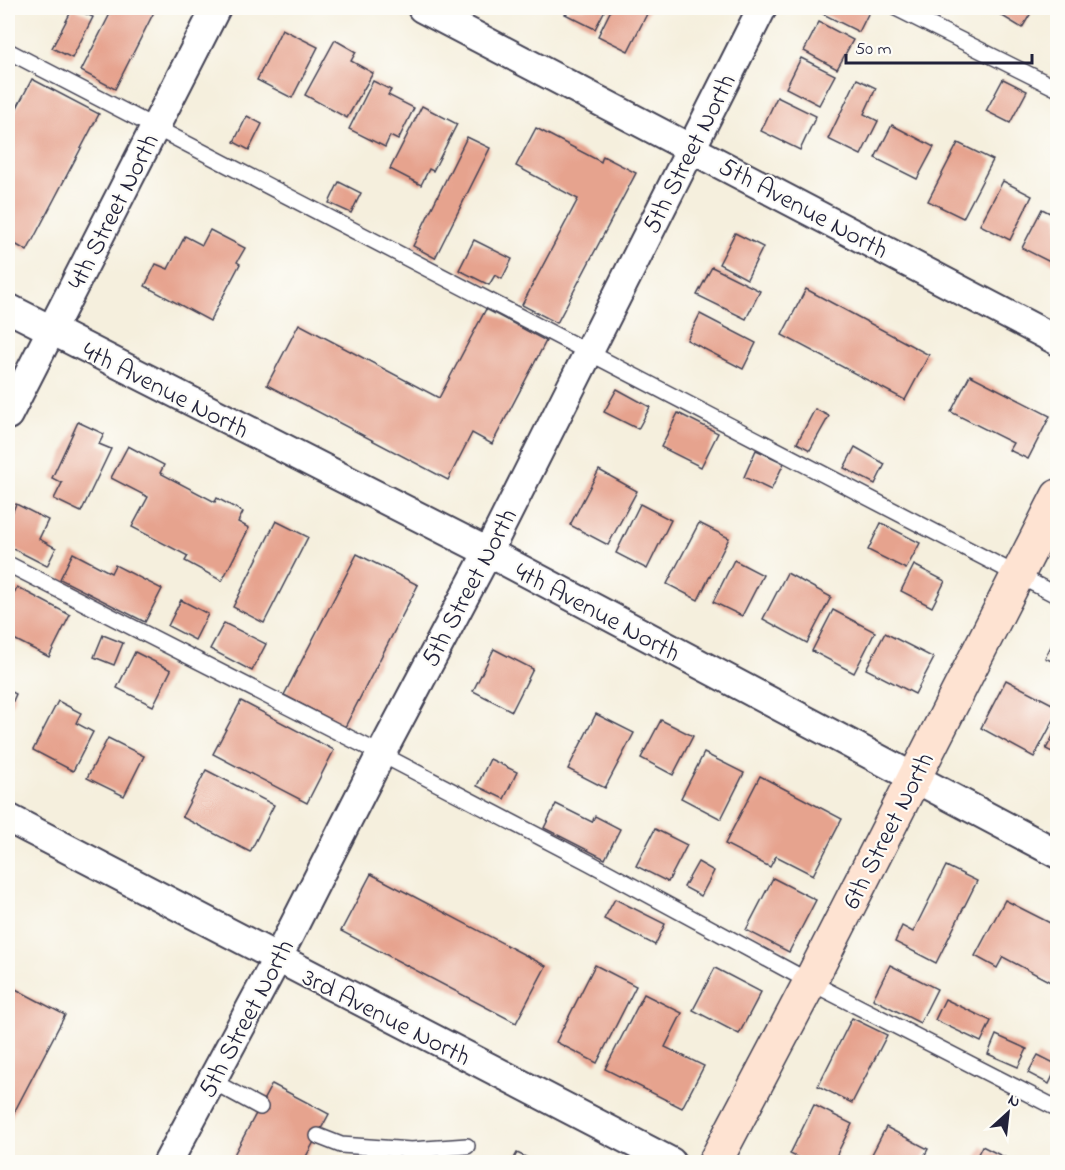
<svg xmlns="http://www.w3.org/2000/svg" width="1065" height="1170" font-family="'Indie Flower',sans-serif">
<rect width="100%" height="100%" fill="#fdfcf7"/>
<filter id="ink" filterUnits="userSpaceOnUse"><feTurbulence type="fractalNoise" baseFrequency=".0167" numOctaves="2"/><feDisplacementMap in="SourceGraphic" scale="12" xChannelSelector="R" yChannelSelector="G"/><feConvolveMatrix kernelMatrix="1 2 1 2 8 2 1 2 1" color-interpolation-filters="sRGB"/></filter>
<filter id="wash" filterUnits="userSpaceOnUse"><feTurbulence type="fractalNoise" baseFrequency=".008" numOctaves="4" result="noise"/><feDisplacementMap in="SourceGraphic" scale="24" xChannelSelector="R" yChannelSelector="G"/><feGaussianBlur stdDeviation="1.35" result="paint"/><feColorMatrix in="noise" values="0 0 0 0 0 0 0 0 0 0 0 0 0 0 0 0 0 1.4 0 .05"/><feComposite in="paint" operator="in"/></filter>
<g filter="url(#wash)">
<rect width="100%" height="100%" fill="#f5efdd"/>
<g id="blocks">
<g fill="#e6a38e">
<path d="M73,8L93,17L72,58L52,48Z"/>
<path d="M113,8H156L115,89L81,71Z"/>
<path d="M569,8H606L595,29L565,14Z"/>
<path d="M612,8H650L628,51L598,36Z"/>
<path d="M826,8H871L859,32L823,14Z"/>
<path d="M1003,8H1034L1022,28L999,14Z"/>
<path d="M819,22L853,40L837,69L804,51Z"/>
<path d="M282,29L318,47L292,98L257,80Z"/>
<path d="M335,40L356,52L351,61L373,73L347,118L305,95Z"/>
<path d="M801,58L835,75L819,105L786,88Z"/>
<path d="M32,79L99,114L27,251L8,240V125Z"/>
<path d="M857,79L876,88L864,114L878,121L861,155L828,139Z"/>
<path d="M1003,79L1027,91L1010,123L986,111Z"/>
<path d="M373,81L391,90L388,95L414,108L398,140L390,136L385,147L349,129Z"/>
<path d="M777,97L816,116L800,150L761,131Z"/>
<path d="M422,106L457,124L433,171L429,169L421,185L390,169Z"/>
<path d="M247,116L262,124L249,150L234,142Z"/>
<path d="M892,125L934,147L917,179L875,158Z"/>
<path d="M536,128L601,162L603,156L636,173L557,323L522,305L578,199L516,166Z"/>
<path d="M467,137L490,148L435,258L413,246Z"/>
<path d="M958,143L993,160L963,218L928,201Z"/>
<path d="M1003,181L1032,196L1010,240L980,225Z"/>
<path d="M339,182L361,193L351,213L329,203Z"/>
<path d="M1042,209L1058,217V266L1022,248Z"/>
<path d="M210,230L245,248L237,262L240,264L210,321L145,286L156,264L168,269L185,236L202,245Z"/>
<path d="M735,233L763,247L747,279L719,264Z"/>
<path d="M474,240L512,259L502,279L495,275L489,285L459,270Z"/>
<path d="M712,267L760,291L746,319L697,295Z"/>
<path d="M806,289L929,355L905,400L782,335Z"/>
<path d="M486,309L546,341L492,444L472,433L448,480L267,385L299,324L439,398Z"/>
<path d="M700,314L756,343L743,369L687,340Z"/>
<path d="M970,375L1050,416L1028,459L1009,450L1013,443L951,412Z"/>
<path d="M617,389L650,407L638,429L604,412Z"/>
<path d="M815,409L829,416L810,450L797,443Z"/>
<path d="M678,413L718,433L701,467L661,447Z"/>
<path d="M78,422L104,434L99,444L111,449L81,512L54,499L62,483L52,478Z"/>
<path d="M128,446L164,465L160,473L215,502L217,498L243,512L238,522L249,528L222,581L185,561L188,556L132,527L148,497L111,478Z"/>
<path d="M855,447L885,464L875,484L844,468Z"/>
<path d="M756,450L784,463L771,490L744,477Z"/>
<path d="M599,470L637,491L608,545L570,525Z"/>
<path d="M16,504L48,520L39,539L56,548L47,566L8,546V522Z"/>
<path d="M640,504L671,520L647,569L616,553Z"/>
<path d="M276,521L308,537L264,623L233,607Z"/>
<path d="M699,523L729,538L698,600L667,584Z"/>
<path d="M881,523L920,543L906,569L868,550Z"/>
<path d="M73,553L111,573L115,565L162,589L145,622L60,579Z"/>
<path d="M357,554L418,585L345,727L284,695Z"/>
<path d="M734,560L763,575L742,616L713,602Z"/>
<path d="M914,565L945,581L932,607L901,591Z"/>
<path d="M787,573L831,597L807,643L763,619Z"/>
<path d="M17,587L70,615L49,657L8,636V606Z"/>
<path d="M181,600L208,614L195,640L168,626Z"/>
<path d="M833,610L875,632L854,673L812,651Z"/>
<path d="M224,623L266,644L252,671L210,649Z"/>
<path d="M885,633L934,658L915,694L866,669Z"/>
<path d="M1058,633V664L1045,658Z"/>
<path d="M103,635L123,643L114,665L94,657Z"/>
<path d="M494,649L533,669L512,711L473,691Z"/>
<path d="M135,652L171,670L153,706L117,688Z"/>
<path d="M1006,680L1058,707V712L1034,757L981,728Z"/>
<path d="M8,690L16,694L8,712Z"/>
<path d="M58,701L81,713L76,723L93,732L73,771L33,750Z"/>
<path d="M241,701L334,750L307,803L213,754Z"/>
<path d="M596,714L634,733L605,788L568,769Z"/>
<path d="M661,720L693,736L673,775L641,758Z"/>
<path d="M1058,727V755L1046,749Z"/>
<path d="M108,738L144,756L124,796L87,778Z"/>
<path d="M704,753L744,773L721,819L681,798Z"/>
<path d="M490,759L517,772L504,799L477,786Z"/>
<path d="M206,770L274,805L250,852L182,817Z"/>
<path d="M760,776L842,819L813,875L776,856L770,867L725,844Z"/>
<path d="M556,804L592,822L595,816L620,829L605,859L544,828Z"/>
<path d="M655,829L687,845L668,882L636,866Z"/>
<path d="M698,862L714,871L701,896L684,887Z"/>
<path d="M946,866L977,881L936,963L895,942L902,926L913,932Z"/>
<path d="M371,874L546,966L516,1023L341,931Z"/>
<path d="M773,878L816,900L789,952L746,930Z"/>
<path d="M615,899L665,924L655,945L604,919Z"/>
<path d="M1005,900L1058,927V986L1003,957L997,968L975,956Z"/>
<path d="M595,965L636,986L597,1063L556,1042Z"/>
<path d="M890,965L937,989L920,1023L873,999Z"/>
<path d="M715,968L761,992L739,1034L693,1010Z"/>
<path d="M8,985L65,1015L8,1124Z"/>
<path d="M644,994L682,1013L665,1047L704,1066L682,1108L605,1069Z"/>
<path d="M945,999L991,1021L981,1042L935,1020Z"/>
<path d="M852,1018L887,1035L852,1103L818,1086Z"/>
<path d="M996,1035L1027,1049L1018,1067L988,1054Z"/>
<path d="M1038,1055L1058,1065L1049,1084L1028,1073Z"/>
<path d="M272,1084L329,1114L303,1162H230Z"/>
<path d="M814,1105L852,1124L833,1162H807L790,1154Z"/>
<path d="M886,1127L928,1149L921,1162H868Z"/>
<path d="M982,1146L1014,1162H974Z"/>
<path d="M517,1153L536,1162H512Z"/>
</g>
</g>
</g>
<g filter="url(#ink)">
<use href="#blocks" fill-opacity="0" stroke="#424153" stroke-width="1.5"/>
<g fill="none" stroke-linecap="round" stroke-linejoin="round">
<g stroke="#424153" stroke-width="18">
<g id="lane">
<path d="M896,8L1058,89"/>
<path d="M8,51L1058,596"/>
<path d="M8,564L381,754L590,863L810,982L1058,1109"/>
<path d="M212,1081L260,1107"/>
<path d="M318,1136L341,1145L411,1150L467,1146"/>
</g>
</g>
<g stroke="#424153" stroke-width="32">
<g id="street">
<path d="M422,8L1058,341"/>
<path d="M8,308L488,552L1058,854"/>
<path d="M8,415L216,8"/>
<path d="M8,818L671,1162"/>
<path d="M168,1162L277,959L381,754L488,552L762,8"/>
</g>
</g>
<g stroke="#424153" stroke-width="36">
<path id="secondary" d="M715,1162L810,982L1058,496"/>
</g>
<use href="#lane" stroke="#fff" stroke-width="15"/>
<use href="#street" stroke="#fff" stroke-width="28"/>
<use href="#secondary" stroke="#fee3d2" stroke-width="33"/>
</g>
</g>
<g text-anchor="middle" stroke-width="4.5" stroke-linejoin="round" paint-order="stroke">
<g font-size="26" fill="#22223b" stroke="#fdfcf7">
<text transform="translate(688 153) rotate(-63)" y="9">5th Street North</text>
<text transform="translate(804 207) rotate(28)" y="9">5th Avenue North</text>
<text transform="translate(112 211) rotate(-63)" y="9">4th Street North</text>
<text transform="translate(166 389) rotate(27)" y="9">4th Avenue North</text>
<text transform="translate(468 587) rotate(-62)" y="9">5th Street North</text>
<text transform="translate(598 611) rotate(28)" y="9">4th Avenue North</text>
<text transform="translate(887 830) rotate(-63)" y="9">6th Street North</text>
<text transform="translate(387 1016) rotate(27)" y="9">3rd Avenue North</text>
<text transform="translate(245 1018) rotate(-62)" y="9">5th Street North</text>
</g>
</g>
<rect width="1065" height="1170" fill="none" stroke="#fdfcf7" stroke-width="30"/>
<g transform="translate(1008 1113) rotate(27)" stroke="#fdfcf7" stroke-width="4.5" paint-order="stroke">
<path d="M0-4.5L10 22L0 15L-10 22Z" fill="#22223b"/>
<text y="-9" font-size="16" font-weight="bold" text-anchor="middle" fill="#22223b">N</text>
</g>
<path d="M846 54v9h186v-9" fill="none" stroke="#22223b" stroke-width="3"/>
<text x="855" y="54" font-size="18" fill="#22223b" stroke="#fdfcf7" stroke-width="4.5" paint-order="stroke">50 m</text>
</svg>
